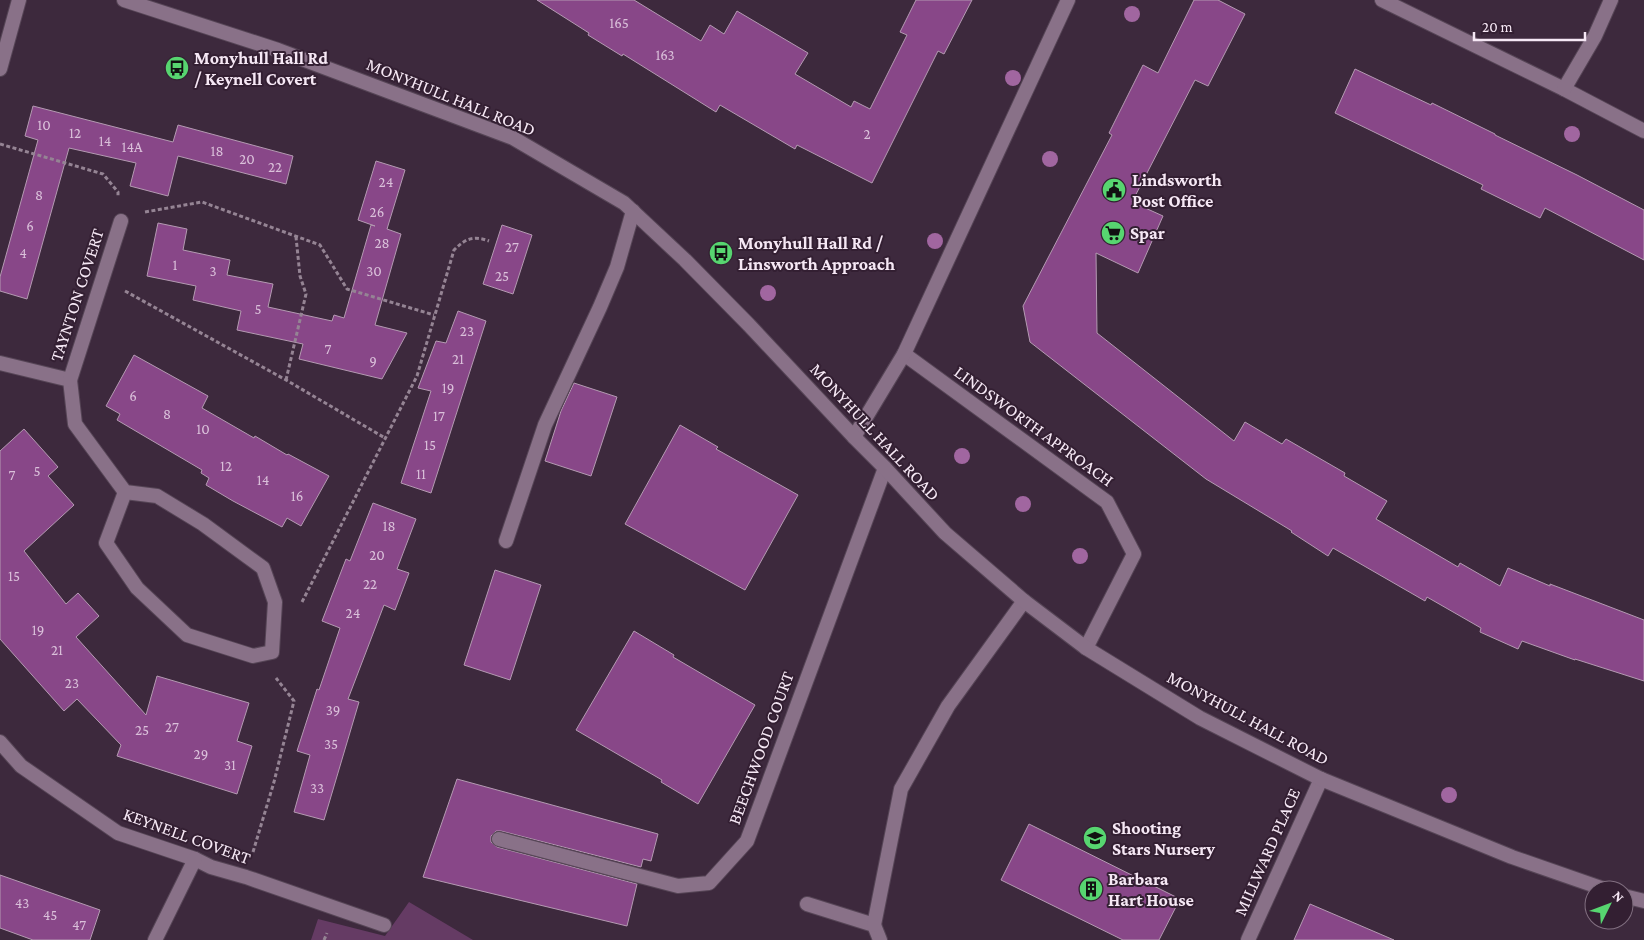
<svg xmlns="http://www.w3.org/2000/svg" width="1644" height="940" font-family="'Crimson Pro',serif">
<rect width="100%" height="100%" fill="#3d293d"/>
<path fill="#653b64" d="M409,902L473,940H311L318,919L385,936Z"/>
<g fill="#884788" stroke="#b49ab2">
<path d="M537,0H634L701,41L710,25L724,34L737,11L808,53L795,74L851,107L854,101L870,109L907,35L900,32L916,0H972L944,54L938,51L872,183L797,145L795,149L720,105L716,112L623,54L622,56L588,35L589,33Z"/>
<path d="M1194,0H1218L1245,14L1208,86L1195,80L1132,202L1163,216L1138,273L1096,253L1097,333L1234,441L1245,422L1282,444L1286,439L1345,473L1344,476L1387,501L1376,519L1458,567L1460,563L1500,586L1508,568L1550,586V584L1644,620V681L1575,659V660L1522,641L1518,649L1480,632L1481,628L1427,597L1425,601L1333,548L1328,556L1291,532L1292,531L1206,479L1030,342L1023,306L1112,135L1109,133L1143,65L1158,73Z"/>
<path d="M1355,69L1431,105L1432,103L1495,134V135L1577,175L1644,210V260L1545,208L1540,218L1481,189L1483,185L1335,113Z"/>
<path d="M33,106L173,142L178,125L293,156L286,184L178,156L168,196L130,186L136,163L69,148L27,299L0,291V277L38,140L25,136Z"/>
<path d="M376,161L405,170L387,229L401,234L375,325L407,333L382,379L299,359L303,344L237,330L241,311L193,300L196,286L147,276L158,223L187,229L183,250L230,260L227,275L273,284L268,307L332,321L334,315L344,318L371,225L375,226L358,220Z"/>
<path d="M502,225L532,235L513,294L483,284Z"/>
<path d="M458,311L486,321L431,493L401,483L431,391L418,388L436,341L446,343Z"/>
<path d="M134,355L208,396L202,408L254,438L255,436L287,455L288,454L329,476L301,526L287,518L282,527L233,501L206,485L209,478L201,473L202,470L117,420L120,414L106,406Z"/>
<path d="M574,383L617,397L591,476L545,461L561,411Z"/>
<path d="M680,425L718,447L716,449L798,495L745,590L625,524Z"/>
<path d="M24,429L58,467L48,476L74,505L24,551L66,604L78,593L99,616L76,637L146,715L157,676L249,703L237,741L252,746L237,794L117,756L121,745L77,699L64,711L0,639V451Z"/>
<path d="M373,503L416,519L397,569L409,573L395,610L384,605L348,699L359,702L324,820L294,812L310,755L297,751L317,689L319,690L340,628L322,621L346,559L350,561Z"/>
<path d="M495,570L541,585L510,680L464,665Z"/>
<path d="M634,631L674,655L673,657L755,705L698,804L661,782L662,780L576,730Z"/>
<path d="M457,779L658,834L651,861L643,859L641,867L501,831H496L491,836V842L497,847L637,884L627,926L423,877Z"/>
<path d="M1029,824L1180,899L1159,940H1123L1001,880Z"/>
<path d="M0,875L100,910L90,940H33L0,928Z"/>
<path d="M1310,904L1394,940H1294Z"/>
</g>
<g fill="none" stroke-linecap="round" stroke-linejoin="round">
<g stroke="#564556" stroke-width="16">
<g id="service">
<path d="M506,541L545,425L600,307L617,267L633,211"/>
<path d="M499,839L678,886L709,883L747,841L885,468"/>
<path d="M1248,940L1321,779"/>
</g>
</g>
<g stroke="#564556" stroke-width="16">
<g id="minor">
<path d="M1382,0L1564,89L1644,131"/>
<path d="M0,69L19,0"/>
<path d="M1564,89L1595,36L1611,0"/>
<path d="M904,354L1107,502L1134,554L1086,648"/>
<path d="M0,363L70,380L75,424L125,492L157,496L203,524L263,568L275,602L272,652L253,656L187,635L137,588L106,543L125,492"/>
<path d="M70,380L121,221"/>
<path d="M854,437L904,354L1068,0"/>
<path d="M0,742L21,766L118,833L195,859L211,867L246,877L384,925"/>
<path d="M807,904L874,925L880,940"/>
<path d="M874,925L901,789L948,706L1024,601"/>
<path d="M155,940L195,859"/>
</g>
</g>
<g stroke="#564556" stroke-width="16">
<g id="tertiary">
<path d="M124,0L278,50L513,138L624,203L685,260L749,325L854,437L885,468L945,533L1024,601L1086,648L1200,718L1321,779L1512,857L1607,890"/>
<path d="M1624,896L1644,901"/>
</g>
</g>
<g stroke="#958494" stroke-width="3" stroke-dasharray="4 2.5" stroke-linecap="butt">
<path d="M0,144L103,174L118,192V196"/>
<path d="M145,212L202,202L320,245L347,289L434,315"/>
<path d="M125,291L286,380L385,438"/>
<path d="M286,380L306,294L300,276L296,237"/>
<path d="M302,602L417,376L454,250C465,239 473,235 489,241"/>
<path d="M253,852L274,782L294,701L276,678"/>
<path d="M324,940L327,933"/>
</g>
<use href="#service" stroke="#897188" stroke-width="14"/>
<use href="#minor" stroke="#897188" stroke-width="14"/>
<use href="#tertiary" stroke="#897188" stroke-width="14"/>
</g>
<g fill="#a166a0">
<circle cx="1132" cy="14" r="8"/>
<circle cx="1013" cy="78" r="8"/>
<circle cx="1572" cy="134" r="8"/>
<circle cx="1050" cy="159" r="8"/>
<circle cx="935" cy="241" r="8"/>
<circle cx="768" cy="293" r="8"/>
<circle cx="962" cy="456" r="8"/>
<circle cx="1023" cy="504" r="8"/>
<circle cx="1080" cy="556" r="8"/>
<circle cx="1449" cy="795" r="8"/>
</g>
<defs>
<g id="bus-disc" transform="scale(1.25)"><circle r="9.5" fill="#57d570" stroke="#331f32"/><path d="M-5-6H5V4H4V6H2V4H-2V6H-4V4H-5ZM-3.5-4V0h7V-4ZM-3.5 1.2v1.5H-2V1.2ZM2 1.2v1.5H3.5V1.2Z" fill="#111"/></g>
<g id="civic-disc" transform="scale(1.25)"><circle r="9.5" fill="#57d570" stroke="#331f32"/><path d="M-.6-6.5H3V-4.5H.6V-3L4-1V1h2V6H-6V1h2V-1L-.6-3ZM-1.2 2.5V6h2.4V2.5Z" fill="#111"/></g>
<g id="supermarket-disc" transform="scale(1.25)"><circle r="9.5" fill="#57d570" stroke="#331f32"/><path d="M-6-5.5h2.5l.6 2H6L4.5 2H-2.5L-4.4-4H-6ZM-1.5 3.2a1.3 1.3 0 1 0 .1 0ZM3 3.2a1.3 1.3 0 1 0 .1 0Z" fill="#111"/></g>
<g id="school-disc" transform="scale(1.25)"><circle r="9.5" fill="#57d570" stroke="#331f32"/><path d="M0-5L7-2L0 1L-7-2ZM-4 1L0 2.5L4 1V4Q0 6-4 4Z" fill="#111"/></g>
<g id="building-disc" transform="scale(1.25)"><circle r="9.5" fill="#57d570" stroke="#331f32"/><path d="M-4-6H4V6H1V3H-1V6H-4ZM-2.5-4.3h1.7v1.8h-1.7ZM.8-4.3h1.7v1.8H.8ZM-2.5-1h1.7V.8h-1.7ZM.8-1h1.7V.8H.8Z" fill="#111"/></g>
</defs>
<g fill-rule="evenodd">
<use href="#bus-disc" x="177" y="68"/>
<use href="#civic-disc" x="1114" y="190"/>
<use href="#supermarket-disc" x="1113" y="233"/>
<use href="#bus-disc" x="721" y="253"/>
<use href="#school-disc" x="1095" y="838"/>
<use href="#building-disc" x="1091" y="889"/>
</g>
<g text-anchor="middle" stroke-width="4" stroke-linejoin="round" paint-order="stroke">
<g font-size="15" fill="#dac0da">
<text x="619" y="28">165</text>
<text x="665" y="60">163</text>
<text x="44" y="130">10</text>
<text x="75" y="138">12</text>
<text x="867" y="139">2</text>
<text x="105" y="146">14</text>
<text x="132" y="152">14A</text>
<text x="217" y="156">18</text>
<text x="247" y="164">20</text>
<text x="275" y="172">22</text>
<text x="386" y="187">24</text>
<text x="39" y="200">8</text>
<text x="377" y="217">26</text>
<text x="30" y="231">6</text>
<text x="382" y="248">28</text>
<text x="512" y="252">27</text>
<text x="23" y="258">4</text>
<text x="175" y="270">1</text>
<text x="213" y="276">3</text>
<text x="374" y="276">30</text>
<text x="502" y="281">25</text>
<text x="258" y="314">5</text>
<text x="467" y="336">23</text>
<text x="328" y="354">7</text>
<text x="458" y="364">21</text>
<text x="373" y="366">9</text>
<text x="448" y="393">19</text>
<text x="133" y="401">6</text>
<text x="167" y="419">8</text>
<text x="439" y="421">17</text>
<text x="203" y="434">10</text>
<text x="430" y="450">15</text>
<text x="226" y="471">12</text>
<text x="37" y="476">5</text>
<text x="421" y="479">11</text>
<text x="12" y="480">7</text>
<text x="263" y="485">14</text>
<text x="297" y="501">16</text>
<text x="389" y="531">18</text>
<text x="377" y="560">20</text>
<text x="14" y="581">15</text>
<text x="370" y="589">22</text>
<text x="353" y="618">24</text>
<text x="38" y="635">19</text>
<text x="57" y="655">21</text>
<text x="72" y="688">23</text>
<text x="333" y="715">39</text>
<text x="172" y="732">27</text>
<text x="142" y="735">25</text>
<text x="331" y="749">35</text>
<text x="201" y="759">29</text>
<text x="230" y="770">31</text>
<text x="317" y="793">33</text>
<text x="22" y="908">43</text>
<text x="50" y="920">45</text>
<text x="79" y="930">47</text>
</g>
<g font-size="18" font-weight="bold" fill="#f6e8f5" stroke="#331f32" text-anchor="start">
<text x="194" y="64">Monyhull Hall Rd<tspan x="194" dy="21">/ Keynell Covert</tspan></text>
<text x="1132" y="186">Lindsworth<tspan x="1132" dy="21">Post Office</tspan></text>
<text x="1130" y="239">Spar</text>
<text x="738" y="249">Monyhull Hall Rd /<tspan x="738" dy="21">Linsworth Approach</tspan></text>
<text x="1112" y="834">Shooting<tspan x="1112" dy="21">Stars Nursery</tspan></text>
<text x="1108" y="885">Barbara<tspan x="1108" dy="21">Hart House</tspan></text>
</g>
<g font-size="18" fill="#f6e8f5" stroke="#331f32">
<text transform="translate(451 97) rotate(22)" y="6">MONYHULL HALL ROAD</text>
<text transform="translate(77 295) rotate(-72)" y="6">TAYNTON COVERT</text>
<text transform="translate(1034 426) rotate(36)" y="6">LINDSWORTH APPROACH</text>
<text transform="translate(875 432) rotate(47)" y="6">MONYHULL HALL ROAD</text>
<text transform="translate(1248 718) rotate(28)" y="6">MONYHULL HALL ROAD</text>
<text transform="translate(761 748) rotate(-70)" y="6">BEECHWOOD COURT</text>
<text transform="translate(187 836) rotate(20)" y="6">KEYNELL COVERT</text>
<text transform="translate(1267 852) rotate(-66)" y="6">MILLWARD PLACE</text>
</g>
</g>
<g transform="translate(1609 905) rotate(48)"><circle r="24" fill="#331f32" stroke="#816f80"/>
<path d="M0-4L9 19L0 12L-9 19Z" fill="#57d570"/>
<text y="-8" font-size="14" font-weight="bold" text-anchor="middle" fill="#f6e8f5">N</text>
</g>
<path d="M1474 32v8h111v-8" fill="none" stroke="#f6e8f5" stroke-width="2.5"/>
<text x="1482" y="32" font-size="15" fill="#f6e8f5" stroke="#331f32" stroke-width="4" paint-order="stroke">20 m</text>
</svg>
